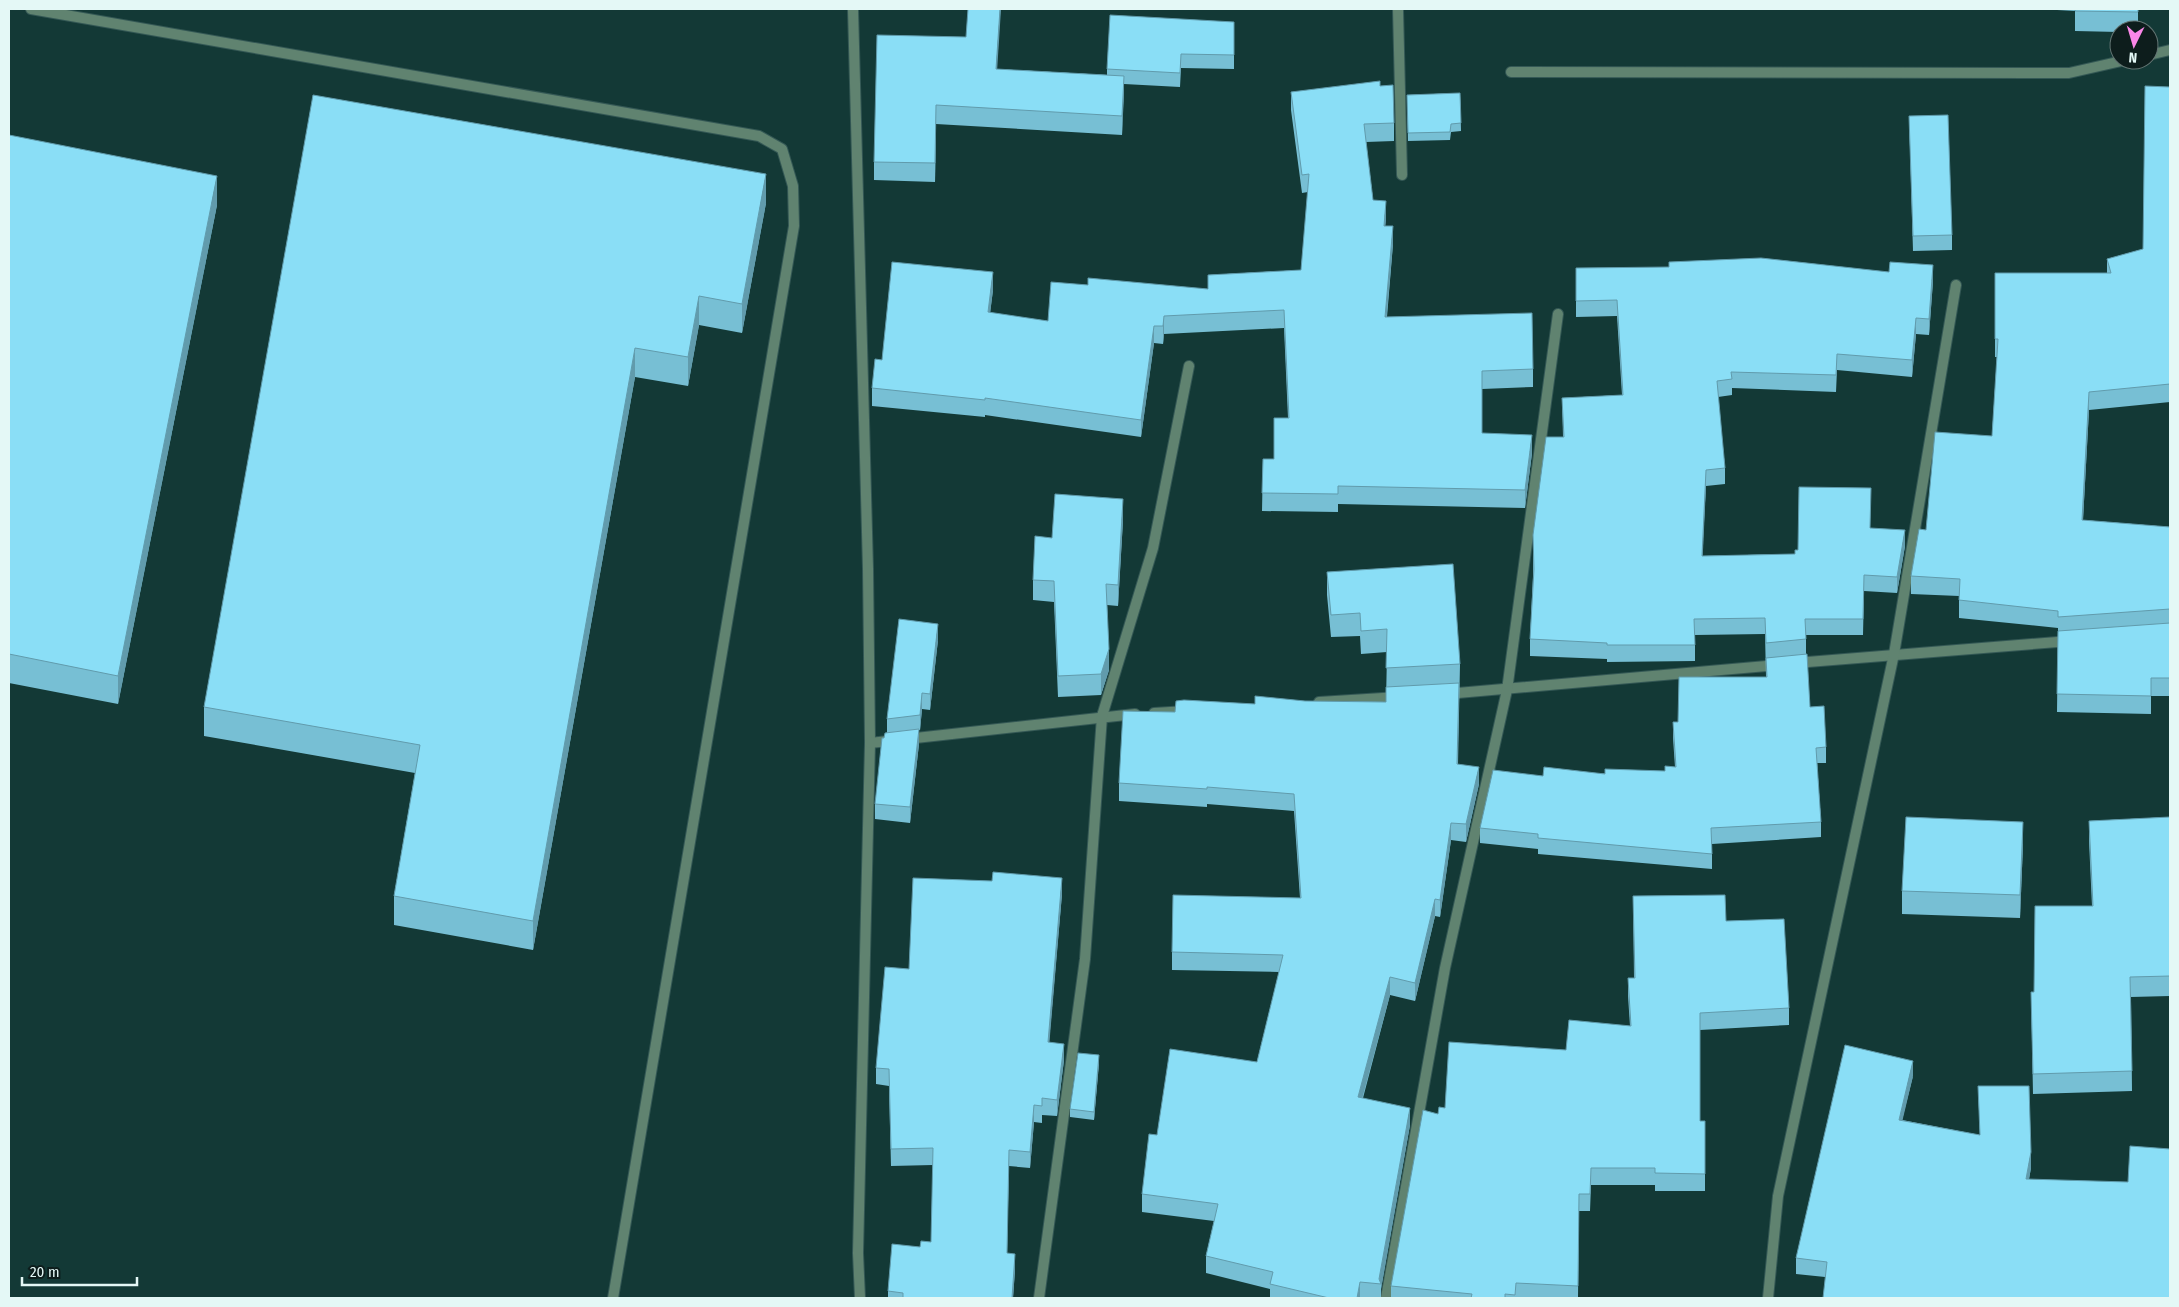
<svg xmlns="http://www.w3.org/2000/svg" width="2179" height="1307" font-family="'Fira Sans Condensed',sans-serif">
<rect width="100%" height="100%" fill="#133936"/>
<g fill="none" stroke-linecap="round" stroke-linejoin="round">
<g stroke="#345855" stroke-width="12">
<path id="lane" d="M31,9L759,136L782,149L793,186L794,226L613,1298"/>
</g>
<g stroke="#345855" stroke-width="12">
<g id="street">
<path d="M853,9L868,569L870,743L858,1253L860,1298"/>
<path d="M1398,9L1402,175"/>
<path d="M2149,55L2170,50"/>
<path d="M1511,72L2069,73L2126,60"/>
<path d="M1795,663L2070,641"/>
<path d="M1446,694L1778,665"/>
<path d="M1319,702L1399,697"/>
<path d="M1154,713L1187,711"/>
<path d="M870,743L1135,714"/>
<path d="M1039,1298L1085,959L1102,716L1153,548L1189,366"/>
<path d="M1386,1298L1445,968L1507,690L1558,314"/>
<path d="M1768,1298L1778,1196L1894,654L1956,285"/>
</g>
</g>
<use href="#lane" stroke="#608370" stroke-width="10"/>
<use href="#street" stroke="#608370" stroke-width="10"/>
</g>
<g fill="#77bfd4">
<path d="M2039,9H2138V30H2119V32L2075,31V11Z"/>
<path d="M1234,22V69L1181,68L1180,87L1124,84L1122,135L936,124L935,182L874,180V162L966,37L997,69L1107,75V69Z"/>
<path d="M1380,86L1394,123V141L1366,142L1373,200L1386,219L1385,226L1393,244L1387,317L1533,369V387L1482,389V433L1532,453L1525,508L1338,504V512L1262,511L1263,459H1274L1288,418L1284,328L1164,334L1163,344L1154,343L1141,437L985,415V417L872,406V388L882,360L993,290L990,313L1048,321L1088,285L1208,289V275L1301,270L1308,192L1302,193L1291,110V92Z"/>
<path d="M2170,87V402L2089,410L2083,520L2170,527V696H2151V714L2057,712L2058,628L1959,618V596L1911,594V576L1992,436L1997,357H1995V273H2107V259L2143,249Z"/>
<path d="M1460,93L1461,131L1451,132L1450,140L1408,141L1407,95Z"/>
<path d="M1909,116L1952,235V250L1913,251Z"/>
<path d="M9,135L217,205L118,704L9,683Z"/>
<path d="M766,203L742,333L699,325L688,386L635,377L533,950L394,925V896L415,773L204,736V707Z"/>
<path d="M1576,268L1933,281L1929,335L1916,334L1912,377L1837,370L1836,392L1732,388V395L1718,397L1725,468V484L1706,486L1702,556L1795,554L1798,550L1871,528L1905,546L1897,593L1864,591L1863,635H1806V654L1810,707L1826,747V763H1817L1821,822V837L1712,844V869L1538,854V849L1480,843V828L1543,776L1665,771L1675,767L1673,738V722H1678L1766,677L1765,634L1695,635V661L1607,662V659L1530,656V639L1533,576V535L1563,437L1562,398L1622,395L1617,316L1576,317Z"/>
<path d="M1123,520L1118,606L1107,605L1109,670L1101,695L1058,697L1054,602L1033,600V580L1052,538Z"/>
<path d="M1327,572L1460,664L1458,764L1479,784L1466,842L1451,840L1440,917L1435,916L1415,1001L1390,995L1363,1098L1410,1125L1381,1289V1298H1270V1289L1206,1273V1256L1214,1221L1142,1212V1194L1157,1135L1257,1062L1279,972L1172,970V952L1300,898L1294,811L1207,804V807L1119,801V783L1175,712L1255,704L1305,701L1386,702L1387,652L1361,654L1360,636L1331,637L1327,595Z"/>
<path d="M938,640L930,710L922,709L920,730H919V744L910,823L875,819V804L884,738L887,732V719Z"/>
<path d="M2170,817V996L2131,997L2132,1091L2033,1094L2031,992H2034L2092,906L2089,841V821Z"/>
<path d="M2023,844L2020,918L1902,914V891Z"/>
<path d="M1062,894L1049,1042L1064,1060L1057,1116L1042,1115V1123L1034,1122L1030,1168L1009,1166L1007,1253L1015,1270L1013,1298H888V1291L931,1242L933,1165L891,1166L889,1086L876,1084V1068L909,969Z"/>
<path d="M1633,896L1726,921L1789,1008V1025L1700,1030V1121H1705V1191H1655V1185H1591L1590,1211H1579L1578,1298H1391V1286L1438,1114L1445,1108L1566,1050L1630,1026L1628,996V978H1634Z"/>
<path d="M1099,1063L1094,1120L1070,1117V1109Z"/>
<path d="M1913,1076L1902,1120L1980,1135L1978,1086L2031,1168L2029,1179L2170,1298L1825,1277L1796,1274V1258Z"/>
</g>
<g fill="#619bac">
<path d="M1000,9H1001L996,88V69Z"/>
<path d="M1124,76V94L1122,135V116Z"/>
<path d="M936,105V124L935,182V163Z"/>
<path d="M766,174V203L742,333V304Z"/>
<path d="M217,176V205L118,704V676Z"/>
<path d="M1386,201V219L1384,243V226Z"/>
<path d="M1393,226V244L1385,335V317Z"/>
<path d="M1933,265V281L1929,335V319Z"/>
<path d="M993,272V290L988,330V312Z"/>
<path d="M699,296V325L688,386V357Z"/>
<path d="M1164,316V334L1163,344V326Z"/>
<path d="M1916,318V334L1912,377V360Z"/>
<path d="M1154,326V343L1141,437V420Z"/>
<path d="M635,348V377L533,950V921Z"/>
<path d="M2089,392V410L2082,538V520Z"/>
<path d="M1532,435V453L1525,508V490Z"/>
<path d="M1706,470V486L1702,572V556Z"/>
<path d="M1123,499V520L1118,606V585Z"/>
<path d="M1905,530V546L1897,593V577Z"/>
<path d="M938,624V640L930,710V694Z"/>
<path d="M1109,649V670L1101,695V674Z"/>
<path d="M922,693V709L920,730V715Z"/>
<path d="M919,729V744L910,823V807Z"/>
<path d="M1479,767V784L1466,842V824Z"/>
<path d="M2023,822V844L2020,918V895Z"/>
<path d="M1451,823V840L1440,917V900Z"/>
<path d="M1062,878V894L1048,1059V1042Z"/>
<path d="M1435,899V916L1415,1001V983Z"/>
<path d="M1390,977V995L1358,1114V1097Z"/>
<path d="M1064,1044V1060L1057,1116V1100Z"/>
<path d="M1099,1055V1063L1094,1120V1112Z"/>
<path d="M1913,1061V1076L1899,1135V1120Z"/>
<path d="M1034,1105V1122L1030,1168V1152Z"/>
<path d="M1410,1108V1125L1381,1289V1284L1379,1279Z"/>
<path d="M2031,1152V1168L2026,1195V1179Z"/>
<path d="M1015,1254V1270L1013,1298H1012Z"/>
<path d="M1360,1282V1298H1357Z"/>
</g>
<g fill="#8adef6" stroke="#619bac">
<path d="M968,9H1000L996,69L1124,76L1122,116L936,105L935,163L874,162L877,35L966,37Z"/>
<path d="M2075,9H2138V12L2075,11Z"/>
<path d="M1110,15L1234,22V55L1181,54L1180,73L1107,69Z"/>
<path d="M1380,81V86L1393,85L1394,123L1364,124L1373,200L1386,201L1384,226H1393L1385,317L1532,313L1533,369L1482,371V433L1532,435L1525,490L1338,486V494L1262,493L1263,459H1274V418H1289L1284,310L1164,316L1163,326H1154L1141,420L985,398V400L872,388L875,359L882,360L892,262L993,272L988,312L1048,321L1051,282L1088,285V278L1208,289V275L1301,270L1309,174L1302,175L1291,92Z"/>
<path d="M2145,86L2170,87V384L2089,392L2082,520L2170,527V609L2058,617V611L1959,600L1960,579L1911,576L1919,529L1926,530L1935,432L1992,436L1998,339H1995V273H2111L2107,259L2143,249Z"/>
<path d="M1460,93L1461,123L1451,124L1450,132L1408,133L1407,95Z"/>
<path d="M313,95L766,174L742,304L699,296L688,357L635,348L533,921L394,896L420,745L204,707Z"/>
<path d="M1948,115L1952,235L1913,236L1909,116Z"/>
<path d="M9,135L217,176L118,676L9,654Z"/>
<path d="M1761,258L1889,272L1890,262L1933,265L1929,319L1916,318L1912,360L1837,354L1836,375L1731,372L1732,379L1717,381L1725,468L1706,470L1702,556L1795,554V550H1798L1799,487L1871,488L1870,528L1905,530L1897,577L1864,575L1863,619H1805L1806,639L1766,643L1765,618L1694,619L1695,645H1607V643L1530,639L1534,569L1533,535L1546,437H1564L1562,398L1623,395L1617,300L1576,301V268L1669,267V262Z"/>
<path d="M1055,494L1123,499L1118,585L1106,584L1109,649L1101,674L1058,676L1054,581L1033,580L1035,536L1052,538Z"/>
<path d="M1453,564L1460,664L1386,668L1387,629L1361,631L1360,613L1331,615L1327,572Z"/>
<path d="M899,619L938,624L930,694L922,693L920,715L887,719Z"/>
<path d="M2170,623V678H2151V696L2057,694L2058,631Z"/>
<path d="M1807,654L1810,707L1824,706L1826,747L1816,748L1821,822L1711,828L1712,854L1538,838V834L1480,828L1493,770L1543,776L1544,767L1605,774V769L1665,771V766L1676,767L1673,722H1678L1679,677H1767L1766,658Z"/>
<path d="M1459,683L1457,764L1479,767L1466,824L1451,823L1440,900L1435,899L1415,983L1390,977L1358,1097L1410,1108L1379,1279L1381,1284L1360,1282L1357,1298H1329L1270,1284L1273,1272L1206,1256L1218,1204L1142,1194L1149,1134L1157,1135L1170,1049L1257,1062L1283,955L1172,952L1173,895L1301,898L1294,794L1207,787V789L1119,783L1123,711L1175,712L1176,701L1184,700L1255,704V696L1305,701L1386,702V687Z"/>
<path d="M919,729L910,807L875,804L882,738H884L885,733Z"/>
<path d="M1906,817L2023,822L2020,895L1902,891Z"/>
<path d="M2170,817V976L2130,977L2132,1071L2033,1074L2031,992H2034L2035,906H2093L2089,821Z"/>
<path d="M993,872L1062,878L1048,1042L1064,1044L1057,1100L1042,1098V1106L1034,1105L1030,1152L1009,1150L1007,1253L1015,1254L1012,1298H903V1293L888,1291L892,1244L920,1247L921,1241L931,1242L933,1148L891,1149L889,1069L876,1068L885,967L909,969L913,878L992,881Z"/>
<path d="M1725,895L1726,921L1784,919L1789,1008L1700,1013V1121H1705V1174L1655,1173V1168H1591L1590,1194H1579L1578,1286L1516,1283L1515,1295L1505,1294V1298H1471L1472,1294L1391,1286L1423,1110L1438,1114L1439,1107L1445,1108L1449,1042L1566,1050L1569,1020L1631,1026L1628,978H1635L1633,896Z"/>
<path d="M1845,1045L1913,1061L1899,1120L1980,1135L1978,1086H2029L2031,1152L2026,1179L2128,1182L2130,1146L2170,1149V1298H1823L1827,1262L1796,1258Z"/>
<path d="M1078,1053L1099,1055L1094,1112L1070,1109Z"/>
</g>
<rect width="2179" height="1307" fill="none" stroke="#e4f8f6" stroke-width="20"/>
<g transform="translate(2134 45) rotate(185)"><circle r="24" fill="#0d1d1c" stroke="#637573"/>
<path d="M0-4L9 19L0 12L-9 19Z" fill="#fa87e8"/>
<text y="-8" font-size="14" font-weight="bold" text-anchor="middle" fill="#e4f8f6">N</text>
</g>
<path d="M22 1277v8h115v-8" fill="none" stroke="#e4f8f6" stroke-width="2.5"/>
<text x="30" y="1277" font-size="15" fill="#e4f8f6" stroke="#0d1d1c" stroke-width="4" paint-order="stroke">20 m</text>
</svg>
